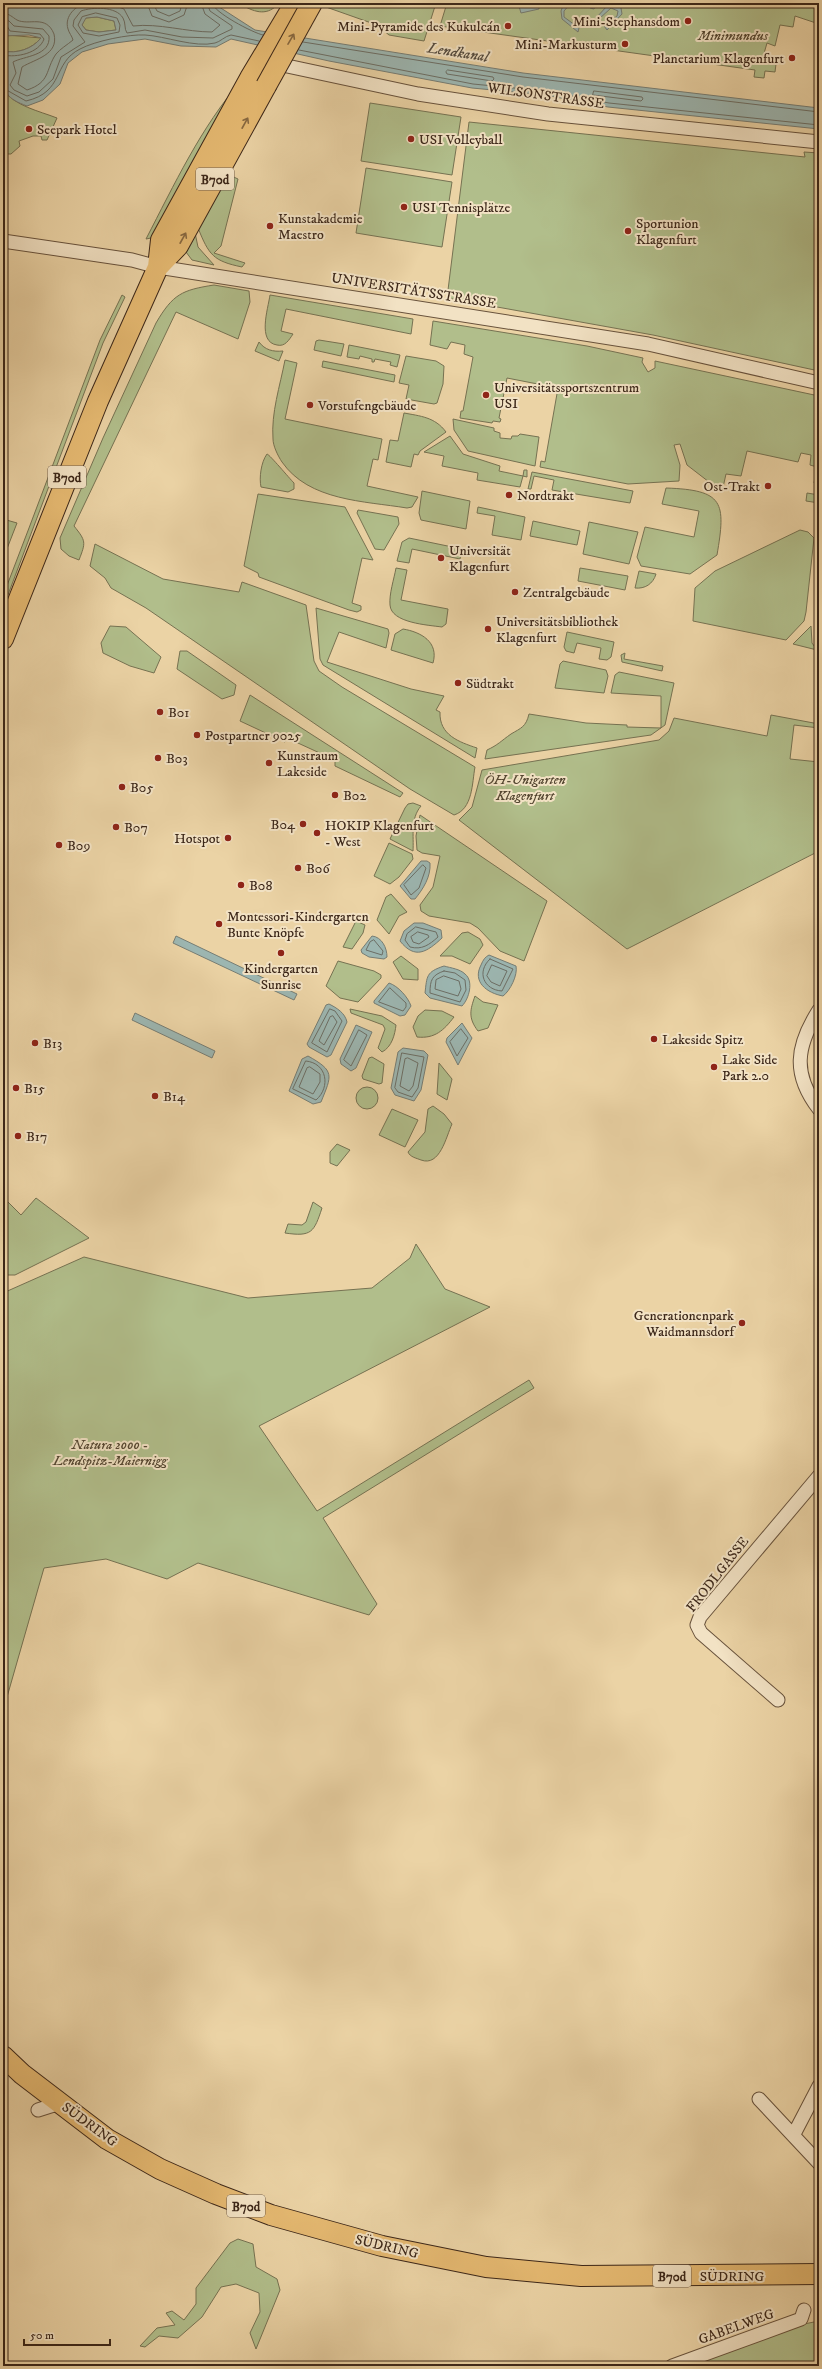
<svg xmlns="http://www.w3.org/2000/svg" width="822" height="2369" viewBox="0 0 822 2369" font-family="'IM FELL DW Pica',serif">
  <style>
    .green { fill: #b1be8b; stroke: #767252 }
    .water { fill: #9cb6b1; stroke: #767d74; fill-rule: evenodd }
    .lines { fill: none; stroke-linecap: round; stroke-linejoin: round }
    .shore { stroke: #6c6e65; stroke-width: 1 }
    .street-casing { stroke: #68523c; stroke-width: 15 }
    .primary-casing { stroke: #3c2719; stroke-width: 22 }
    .street { stroke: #f2e2c4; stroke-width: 13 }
    .primary { stroke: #e6ba72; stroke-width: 20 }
    .primary-bridge-casing { stroke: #3c2719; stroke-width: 22; stroke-linecap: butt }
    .primary-bridge { stroke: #e6ba72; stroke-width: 20 }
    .oneway { stroke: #886941 }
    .poi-dot { fill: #8f2418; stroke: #f2e2c4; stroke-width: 1.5 }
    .labels { text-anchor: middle; stroke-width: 4; stroke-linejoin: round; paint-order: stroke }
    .shield { fill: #f2e2c4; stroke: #735f4c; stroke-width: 1 }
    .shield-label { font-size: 13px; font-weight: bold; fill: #3c2719 }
    .poi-label { font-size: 14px; fill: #3c2719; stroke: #f2e2c4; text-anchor: start }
    .park-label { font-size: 14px; font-style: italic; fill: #534530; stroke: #f2e2c4 }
    .street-label { font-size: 14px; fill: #3c2719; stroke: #f2e2c4 }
    .water-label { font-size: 15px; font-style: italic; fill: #544b3f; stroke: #f2e2c4 }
  </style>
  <rect width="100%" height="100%" fill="#ebd3a5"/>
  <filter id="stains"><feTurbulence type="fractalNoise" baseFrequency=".005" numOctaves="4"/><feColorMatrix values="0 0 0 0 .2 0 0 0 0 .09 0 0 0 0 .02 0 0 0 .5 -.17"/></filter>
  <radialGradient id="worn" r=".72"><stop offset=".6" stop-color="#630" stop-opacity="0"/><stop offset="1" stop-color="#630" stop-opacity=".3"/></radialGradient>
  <!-- green -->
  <path class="green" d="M250,3H279C268,16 256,13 242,5Z
    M329,3H436L424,41L389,35L377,25L326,7Z
    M447,3H819V24L795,16L793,27L780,25L775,46L767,43L763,57L771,59L776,64L775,72L765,71L764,78L754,77L755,70L440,26Z
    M97,17L114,21L116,30L99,32L86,30L82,25L85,18Z
    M7,35L41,38C32,49 17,54 3,51V36Z
    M241,81L201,147L151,238L146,239C174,185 201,127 241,81Z
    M3,90C15,106 39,111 57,118L47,140H42L41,136H33L19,141L20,146L11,154H3Z
    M370,103L461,117L452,175L361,161Z
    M469,122L805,157L804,152L819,153V371L653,335L447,298Z
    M366,168L452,182L442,247L356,233Z
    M225,173L238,179L221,246L214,253L245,263L242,267C213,261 209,255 198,228Z
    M194,228L198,247L214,265L192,260L186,252Z
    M214,285L249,291L250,302L238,339L176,312L74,526C86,541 86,542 79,560L69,556L61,549L60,538L103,438L156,323C173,294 182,290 214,285Z
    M122,295L125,297L103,343L3,608V596L29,528L100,340Z
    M270,295L413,319L411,334L286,309L281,331L293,334C289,340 285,347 277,345C257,342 268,309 270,295Z
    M433,321L587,346L643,358L642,362L648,372L655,368V361L819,396V484L814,483L817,467L810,465L811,455L801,453L798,462L747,451L741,476L726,474L722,492L687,465L680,444L674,445L680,465L679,481L628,484L540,467L541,461L545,462L558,388L507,378L499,418L501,419L500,422L493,421L492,423L460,418L461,411H463L473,357L464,354L465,345L451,342L447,349L430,345Z
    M319,340L344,344L341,356L314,350L316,341Z
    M259,342C265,350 273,352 283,351L279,361L255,351Z
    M349,345L400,355L397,367L390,365L391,362L375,359L374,362H372V359L360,356L359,359L347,357Z
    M406,356L436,361L444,366L443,384L437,403L434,404L406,399L409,385L399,383Z
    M285,360L297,363L285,419L382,439L378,460L373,459L367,486L418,497L412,507L407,508C364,501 309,501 282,462C278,456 273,446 273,439C271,413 280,386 285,360Z
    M323,361L395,375L394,382L322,367Z
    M404,413C420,416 435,417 446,432L420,451L418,455L414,454L411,467L386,462L390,440L398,441Z
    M453,419L494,428V431L500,433V438L511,439L512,436H518L520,434L539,437L535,466L468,451L454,430Z
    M450,436L463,454L500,466L499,471L523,476L524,470H527V477L523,476L520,487L477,480L478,473L442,466L444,456L424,452Z
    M267,454C270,455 289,478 294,483V489L288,492L261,487C259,478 261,462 267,454Z
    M532,472L633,491L630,503L552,490L554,480L534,476L531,489H528Z
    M666,488C724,490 726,502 717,555L690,574L641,566L637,557L645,527L694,537L699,511L662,504Z
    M422,491L470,501L466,529L421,520L419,513Z
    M807,493L819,495V503L806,501Z
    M258,494L345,507L373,560L362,558L352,603L361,606V610L357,612L349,610L259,577L258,573L244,566Z
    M478,507L525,517L521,540L492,535L495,516L477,513Z
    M358,510L398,517L399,524L384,550L375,549L357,513Z
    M3,519L17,523L3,559Z
    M533,521L580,531L577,545L530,536Z
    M589,522L638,532L629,564L583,554Z
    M800,530L808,532L814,538L806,612L804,621L786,640L693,621L695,588L715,571Z
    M409,538L462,549L460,559L412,549L409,563L397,561L402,542Z
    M95,544L163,579L239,592L242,582L306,605L314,661L319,671L342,687L475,767C472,783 473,809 454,815L410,789L146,608L111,588L105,578L90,566Z
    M396,568L407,570L401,600L448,609L446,624L442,627C428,625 391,623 390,605C389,594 394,579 396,568Z
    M580,568L628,576L625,590L578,581Z
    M639,571L656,574C653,584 645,589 635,588Z
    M316,608L388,629L389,633L386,648L339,632L327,662L411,689L444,696L436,710L440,712C439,735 459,742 477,748L475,758L323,665L320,659Z
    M110,626L126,627L161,657L154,673L130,666L103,653L101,643Z
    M811,626L812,643L817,650L793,644Z
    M403,629C421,632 439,642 433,663L391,650L395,634Z
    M567,632L614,642L611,657L607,660L599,659L601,648L577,643L574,653L566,651L564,647Z
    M180,651H187L236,685L234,695L222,699L177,669Z
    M625,653L624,659L663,666L662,671L622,662L621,655Z
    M563,661L606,670L608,676L604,693L555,688L560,664Z
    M619,672L674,683L665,725L651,735L485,759L487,750C498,745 501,741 511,734C521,728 526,727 529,714L586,723L627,725V727L661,728V696L611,693L615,675Z
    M250,695L403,793L400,797L335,766V760L287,738L285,742L240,721Z
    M771,715L819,724V728L794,725L790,759L819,762V851L627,949L459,820L472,807L482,770L659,740L669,731L674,718L767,736Z
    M413,803L421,806C410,819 414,836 413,851L390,839L405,808L408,804Z
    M420,815L547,901L524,961L500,951L478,928L470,923L429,916L421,911L420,905L433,887L440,856L422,853L417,850L416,836Z
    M389,843L412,854L413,859L399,877L390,884L374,876Z
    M391,894L407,912L399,916L389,934L377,920L386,897Z
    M356,921L365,925L363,933L352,949L343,947Z
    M468,932L480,939L483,945L470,964L452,956H440L462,933Z
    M401,956L418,969V980L403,979L393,962Z
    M338,961L374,971L381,975V978L358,1002L340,998L326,986Z
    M475,996L483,1002L498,1005L488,1028L478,1031C468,1018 470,1010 475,996Z
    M350,1009L382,1016L396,1025C395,1034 392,1047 382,1052L378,1048L385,1029L383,1025L351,1013Z
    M425,1010L442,1011L454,1017C444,1030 435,1039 417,1037L413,1027L418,1016Z
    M372,1057L384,1064L382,1083L379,1084L363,1079L362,1076L369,1058Z
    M439,1063L452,1079L447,1100L437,1094Z
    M356 1098a11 11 0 1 1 22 0a11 11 0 1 1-22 0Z
    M433,1106L444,1114L452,1124C446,1137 440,1167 421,1160C416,1158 410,1157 408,1152L425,1132L428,1109Z
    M392,1109L418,1120L405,1147L379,1135Z
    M337,1144L350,1150L337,1166L330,1163V1152Z
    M3,1197L21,1215L36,1198L89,1238L15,1275H3Z
    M313,1202L322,1208C314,1232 312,1237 285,1233L288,1224L302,1225L306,1222Z
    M416,1244L445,1289L490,1307L259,1426L317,1511L529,1380L534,1388L323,1518L377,1604L369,1615L198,1563L167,1579L106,1559L44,1568L3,1711V1293L84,1257L248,1298L372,1288L410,1258Z
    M238,2239L253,2244L256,2267L277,2279L280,2290L256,2349L250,2333L260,2312L259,2293L236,2284L221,2287L202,2317L178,2338L159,2336L145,2347L140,2346L157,2328L175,2325L166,2313L172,2311L184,2320L196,2304V2288L230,2243Z
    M819,2321V2366H688L804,2324Z"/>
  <!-- water -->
  <path class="water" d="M3,3H159L169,7L176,3H213L255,30L523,73L819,108V129L608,107L545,95L472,88L329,61L231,39L216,47L181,46L145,39L108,44L82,52L68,63L60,84L43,100L27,106C8,99 0,92 7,72L3,66V51C17,54 32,49 41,38L29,35L3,36V32L5,31L3,24ZM97,17L114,21L116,30L99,32L86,30L82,25L86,18Z
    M518,3H538L539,9L521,13Z
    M564,3H571L564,11V17L579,28L578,32L562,19L561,11Z
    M589,3H615L621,8L622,14L607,30L604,26L617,16L618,11L611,8L599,19L596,18L607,6L596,4L594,9L590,8Z
    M421,861H427L430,863C431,877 423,889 415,899H411L400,886Z
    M414,923H423L441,930L442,938C427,952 415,960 400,941L404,931Z
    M176,936L297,994L294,1000L173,943Z
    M372,936C382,937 387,948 387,957L384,959L369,957L362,953L361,950Z
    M489,955L516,966C518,975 510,991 503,996C487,993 472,982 481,965C483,960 485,957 489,955Z
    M444,966C451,968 460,969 465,974C474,981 469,999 462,1006L430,998L425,993C427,976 426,972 444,966Z
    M389,983C398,986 408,997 411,1006L405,1015L400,1016L374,1003V1001Z
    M329,1004C337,1008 345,1013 347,1022L331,1055L327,1057L309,1047L307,1044L326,1005Z
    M135,1013L215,1051L212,1058L132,1020Z
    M462,1023L472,1038L458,1065L446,1042L447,1038Z
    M356,1025L372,1032L356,1068L351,1071L341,1064L340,1059Z
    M403,1048L424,1051L428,1055L421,1090L414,1101L395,1095L391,1088L398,1052Z
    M308,1056C335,1071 332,1075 321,1102L313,1104L289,1091L302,1059Z"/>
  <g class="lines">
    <!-- shore -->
    <path class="shore" d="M107,3L124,9L133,26C159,23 186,32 212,32L220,25L205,14L201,3
      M147,3L152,16L169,22L184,15L188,3
      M153,3L157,11L169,16L180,11L182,3
      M212,3C213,12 253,33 263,35
      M3,13C10,14 12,17 17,20C29,26 46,14 54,34C59,55 35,59 22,67L18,84L27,90C51,82 45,70 56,54C60,49 67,45 73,40C72,36 69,33 68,29C64,16 76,5 87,3
      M96,13L117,18L120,25L119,32L99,36L83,33L78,25L82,17Z
      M3,19L9,21L14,26L43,29L49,36C51,56 24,56 13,62L16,73L10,85L14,90L27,96L39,92L53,79L61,57L85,42L73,26L74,20L81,11C92,7 116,6 123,18C126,23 124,29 127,33L145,30L182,37L213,38L232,29V26L210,11L207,3
      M3,24L7,26L10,31L40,34L44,39C39,53 17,58 3,55
      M303,42L523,77L819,112
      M299,50L473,84L545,91L609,103L819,125
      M448,70L493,77L494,79L492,81L447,74L446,72Z
      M3,88L26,101C65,92 52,63 80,49C95,41 129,34 145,35C165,36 195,48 215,43C220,42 225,36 231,35L259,41
      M594,91L642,97L643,99L641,101L593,95Z
      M423,865L426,868L419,888L411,895L404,885Z
      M416,927L436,932L438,937C429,945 422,950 410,947L405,940L407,934Z
      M418,932L428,935L429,937L419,944L413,942L411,937Z
      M374,940L383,951L382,955L366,950L370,942Z
      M490,959L513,969L502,991C484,990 476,972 490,959Z
      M492,965L507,971L500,986L491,982L487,976Z
      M444,971L455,973L465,980L466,990L460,1002L430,993C430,980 432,975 444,971Z
      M444,976L459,981L461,989L458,996L435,989L436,980Z
      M390,988L406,1003V1007L403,1011L379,1002Z
      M330,1009L335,1011L342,1021L327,1052L312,1043Z
      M333,1016L337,1022L324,1045L319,1041L330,1017Z
      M461,1029L468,1038L457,1056L450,1042Z
      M359,1030L367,1035L351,1066L344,1060Z
      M402,1053L424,1057L418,1088L412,1097L398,1092L395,1088Z
      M408,1058L418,1063L413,1086L409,1091L400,1086L405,1059Z
      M306,1061C327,1063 331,1087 316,1100L293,1089Z
      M310,1067L320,1074V1082L313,1094L299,1087L307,1068Z"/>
    <defs>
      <path id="street" d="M273,63L418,94L548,114L819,142
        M3,241L132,260L158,267L648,344L819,383
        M819,1010C796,1046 792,1074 819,1109
        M778,1700L701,1633L697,1625L700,1617L819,1476
        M759,2099L819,2163
        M38,2110L60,2103
        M794,2134L819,2086
        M672,2366L801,2319L804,2310"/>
      <path id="primary" d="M158,267L178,246L266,86
        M3,639L98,401L158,267L161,240L250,78L295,3
        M3,2056L22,2074L107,2139L160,2169L216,2194L271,2215L382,2246L486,2267L581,2276L819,2274"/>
    </defs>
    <!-- street casing -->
    <use href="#street" class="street-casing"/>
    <!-- primary casing -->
    <use href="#primary" class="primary-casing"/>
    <!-- street -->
    <use href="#street" class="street"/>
    <!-- primary -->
    <use href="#primary" class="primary"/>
    <defs>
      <path id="primary-bridge" d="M266,86L312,3"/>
    </defs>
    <!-- primary-bridge casing -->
    <use href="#primary-bridge" class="primary-bridge-casing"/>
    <!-- primary-bridge -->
    <use href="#primary-bridge" class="primary-bridge"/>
  </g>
  <!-- one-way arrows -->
  <defs><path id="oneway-shaft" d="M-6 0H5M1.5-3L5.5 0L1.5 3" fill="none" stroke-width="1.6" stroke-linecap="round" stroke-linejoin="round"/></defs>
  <g class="oneway">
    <use href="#oneway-shaft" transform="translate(291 39) rotate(-60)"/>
    <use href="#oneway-shaft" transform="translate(245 123) rotate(-61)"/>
    <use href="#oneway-shaft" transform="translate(183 238) rotate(-61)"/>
  </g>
  <!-- markers -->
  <g class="poi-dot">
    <circle cx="688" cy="21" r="4"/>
    <circle cx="508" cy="26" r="4"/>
    <circle cx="625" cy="44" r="4"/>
    <circle cx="792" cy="58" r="4"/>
    <circle cx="29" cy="129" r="4"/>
    <circle cx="411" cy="139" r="4"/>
    <circle cx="404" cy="207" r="4"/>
    <circle cx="270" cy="226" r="4"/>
    <circle cx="628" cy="231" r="4"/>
    <circle cx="486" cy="395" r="4"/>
    <circle cx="310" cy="405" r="4"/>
    <circle cx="768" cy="486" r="4"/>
    <circle cx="509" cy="495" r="4"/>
    <circle cx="441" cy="558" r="4"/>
    <circle cx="515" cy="592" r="4"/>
    <circle cx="488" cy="629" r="4"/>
    <circle cx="458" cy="683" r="4"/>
    <circle cx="160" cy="712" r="4"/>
    <circle cx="197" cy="735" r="4"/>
    <circle cx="158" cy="758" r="4"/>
    <circle cx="269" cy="763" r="4"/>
    <circle cx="122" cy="787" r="4"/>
    <circle cx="335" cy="795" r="4"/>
    <circle cx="303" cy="824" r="4"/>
    <circle cx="116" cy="827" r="4"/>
    <circle cx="317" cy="833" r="4"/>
    <circle cx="228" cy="838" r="4"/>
    <circle cx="59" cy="845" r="4"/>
    <circle cx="298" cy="868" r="4"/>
    <circle cx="241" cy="885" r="4"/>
    <circle cx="219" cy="924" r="4"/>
    <circle cx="281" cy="953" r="4"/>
    <circle cx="654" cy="1039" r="4"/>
    <circle cx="35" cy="1043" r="4"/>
    <circle cx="714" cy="1067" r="4"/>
    <circle cx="16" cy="1088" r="4"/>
    <circle cx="155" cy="1096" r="4"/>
    <circle cx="18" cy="1136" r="4"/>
    <circle cx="742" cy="1323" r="4"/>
  </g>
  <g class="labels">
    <!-- shield labels -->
    <g class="shield">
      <rect x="196" y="168" width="38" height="22" rx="3"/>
      <rect x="48" y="466" width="38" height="22" rx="3"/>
      <rect x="227" y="2195" width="38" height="22" rx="3"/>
      <rect x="653" y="2265" width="38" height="22" rx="3"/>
    </g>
    <g class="shield-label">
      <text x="215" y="184">B70d</text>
      <text x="67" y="482">B70d</text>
      <text x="246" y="2211">B70d</text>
      <text x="672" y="2281">B70d</text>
    </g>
    <!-- poi labels -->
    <g class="poi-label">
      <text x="680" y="26" text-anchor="end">Mini-Stephansdom</text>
      <text x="500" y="31" text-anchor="end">Mini-Pyramide des Kukulcán</text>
      <text x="617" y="49" text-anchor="end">Mini-Markusturm</text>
      <text x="784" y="63" text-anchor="end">Planetarium Klagenfurt</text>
      <text x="37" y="134">Seepark Hotel</text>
      <text x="419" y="144">USI Volleyball</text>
      <text x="412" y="212">USI Tennisplätze</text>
      <text x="278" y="223">Kunstakademie<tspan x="278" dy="16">Maestro</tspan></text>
      <text x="636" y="228">Sportunion<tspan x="636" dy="16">Klagenfurt</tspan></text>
      <text x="494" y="392">Universitätssportszentrum<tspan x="494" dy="16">USI</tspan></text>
      <text x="318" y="410">Vorstufengebäude</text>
      <text x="760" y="491" text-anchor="end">Ost-Trakt</text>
      <text x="517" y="500">Nordtrakt</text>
      <text x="449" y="555">Universität<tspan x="449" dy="16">Klagenfurt</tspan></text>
      <text x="523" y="597">Zentralgebäude</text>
      <text x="496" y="626">Universitätsbibliothek<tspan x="496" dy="16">Klagenfurt</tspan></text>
      <text x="466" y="688">Südtrakt</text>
      <text x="168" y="717">B01</text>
      <text x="205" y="740">Postpartner 9025</text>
      <text x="277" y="760">Kunstraum<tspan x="277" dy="16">Lakeside</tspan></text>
      <text x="166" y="763">B03</text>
      <text x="130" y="792">B05</text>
      <text x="343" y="800">B02</text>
      <text x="295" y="829" text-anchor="end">B04</text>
      <text x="325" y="830">HOKIP Klagenfurt<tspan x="325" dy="16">- West</tspan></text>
      <text x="124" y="832">B07</text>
      <text x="220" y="843" text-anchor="end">Hotspot</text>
      <text x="67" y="850">B09</text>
      <text x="306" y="873">B06</text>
      <text x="249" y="890">B08</text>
      <text x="227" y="921">Montessori-Kindergarten<tspan x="227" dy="16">Bunte Knöpfe</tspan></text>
      <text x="281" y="973" text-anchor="middle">Kindergarten<tspan x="281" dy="16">Sunrise</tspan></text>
      <text x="662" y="1044">Lakeside Spitz</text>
      <text x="43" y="1048">B13</text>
      <text x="722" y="1064">Lake Side<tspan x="722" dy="16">Park 2.0</tspan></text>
      <text x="24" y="1093">B15</text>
      <text x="163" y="1101">B14</text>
      <text x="26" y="1141">B17</text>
      <text x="734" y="1320" text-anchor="end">Generationenpark<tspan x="734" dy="16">Waidmannsdorf</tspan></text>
    </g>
    <!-- park labels -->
    <g class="park-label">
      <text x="733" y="40">Minimundus</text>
      <text x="525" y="784">ÖH-Unigarten<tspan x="525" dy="16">Klagenfurt</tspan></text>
      <text x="110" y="1449">Natura 2000 -<tspan x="110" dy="16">Lendspitz-Maiernigg</tspan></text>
    </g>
    <!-- street labels -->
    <g class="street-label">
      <text transform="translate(546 95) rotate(8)" y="5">WILSONSTRASSE</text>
      <text transform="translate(414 290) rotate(9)" y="5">UNIVERSITÄTSSTRASSE</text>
      <text transform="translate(717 1574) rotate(-52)" y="5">FRODLGASSE</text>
      <text transform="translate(90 2124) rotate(36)" y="5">SÜDRING</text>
      <text transform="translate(387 2246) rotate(13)" y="5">SÜDRING</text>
      <text x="732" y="2281">SÜDRING</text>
      <text transform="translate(736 2326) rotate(-20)" y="5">GABELWEG</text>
    </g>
    <!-- water labels -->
    <g class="water-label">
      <text transform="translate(458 52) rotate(9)" y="5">Lendkanal</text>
    </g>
  </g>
  <!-- margin -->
  <rect width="822" height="2369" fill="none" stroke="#ebd3a5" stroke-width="16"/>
  <rect x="4" y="4" width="814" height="2361" fill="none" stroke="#3c2719" stroke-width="2"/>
  <rect x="8" y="8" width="806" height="2353" fill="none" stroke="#3c2719"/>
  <!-- scale -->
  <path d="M24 2339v6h86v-6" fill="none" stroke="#3c2719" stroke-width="2"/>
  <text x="30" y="2339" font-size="12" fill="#3c2719" stroke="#f2e2c4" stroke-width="3" paint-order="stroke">50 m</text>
  <rect width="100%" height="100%" filter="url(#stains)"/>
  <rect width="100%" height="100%" fill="url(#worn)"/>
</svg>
